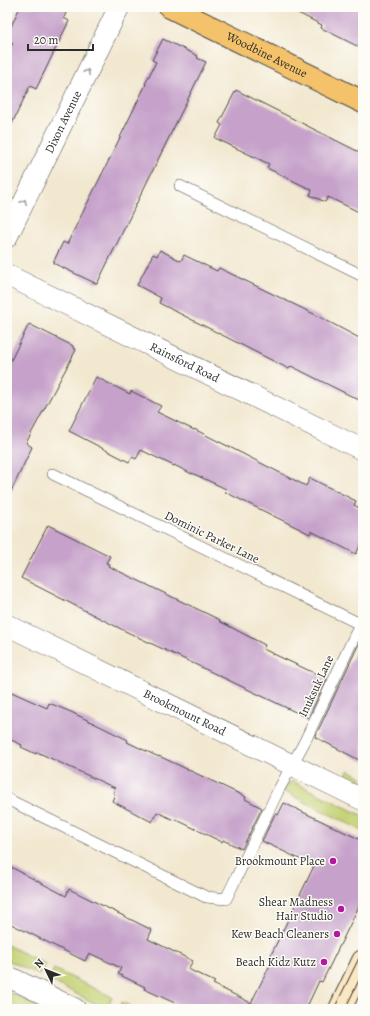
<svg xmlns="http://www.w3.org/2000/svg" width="370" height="1016" viewBox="0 0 370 1016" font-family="Alegreya,serif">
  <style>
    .green { fill: #c4d173; stroke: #787e4f }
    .building { fill: #c6a2ca }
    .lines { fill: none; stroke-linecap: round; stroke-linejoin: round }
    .lane-casing { stroke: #494744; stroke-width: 12 }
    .street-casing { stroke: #494744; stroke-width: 22 }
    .secondary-casing { stroke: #494744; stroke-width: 24 }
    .primary-casing { stroke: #494744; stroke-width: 24 }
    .lane { stroke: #fff; stroke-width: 11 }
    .street { stroke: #fff; stroke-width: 21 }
    .secondary { stroke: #fbe7c3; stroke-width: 22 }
    .primary { stroke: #f4c26a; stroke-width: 22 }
    .tram { stroke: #2b2b2b; stroke-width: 1 }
    .oneway { stroke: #a0a0a0 }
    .poi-dot { fill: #b5179e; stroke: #fdfcf7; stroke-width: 1.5 }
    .labels { text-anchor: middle; stroke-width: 3; stroke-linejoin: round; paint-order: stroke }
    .street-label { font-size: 12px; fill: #2b2b2b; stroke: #fdfcf7 }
    .poi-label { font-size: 12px; fill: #2b2b2b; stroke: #fdfcf7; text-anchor: end }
  </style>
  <rect width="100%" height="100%" fill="#fdfcf7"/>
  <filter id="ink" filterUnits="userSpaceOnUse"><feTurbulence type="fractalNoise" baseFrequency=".025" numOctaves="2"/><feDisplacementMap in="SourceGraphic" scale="8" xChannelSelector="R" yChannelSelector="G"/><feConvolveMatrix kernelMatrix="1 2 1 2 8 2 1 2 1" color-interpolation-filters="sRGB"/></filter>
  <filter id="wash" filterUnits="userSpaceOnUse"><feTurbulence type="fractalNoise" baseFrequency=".012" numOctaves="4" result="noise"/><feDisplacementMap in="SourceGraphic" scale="16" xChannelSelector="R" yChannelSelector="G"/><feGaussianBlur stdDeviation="0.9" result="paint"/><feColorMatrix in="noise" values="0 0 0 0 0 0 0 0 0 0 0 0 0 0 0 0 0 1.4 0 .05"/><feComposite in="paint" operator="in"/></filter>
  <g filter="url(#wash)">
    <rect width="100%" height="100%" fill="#f2e8d0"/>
    <!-- green -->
    <path class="green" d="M349,770L363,778V785L345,776Z
      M292,781L363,816V831L281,790Z
      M7,945L45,964L39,975L7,960Z
      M54,969L112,997L106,1009L49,980Z
      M7,991L43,1009H16L7,1005Z
      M122,1002L136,1009H119Z"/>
    <g id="blocks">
      <!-- building -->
      <path class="building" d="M20,7H68L64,18L69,21L36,89L30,86L7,134V54L13,43L7,40V35Z
        M286,7H363V49L321,28L322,25Z
        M163,39L198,56L197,58L206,62L97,284L53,263L63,242L67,244L111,156L146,84H145L156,62L152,60Z
        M236,90L363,154V214L328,197L325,202L310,195L312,190L267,168L269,164L215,138L222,125L219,123Z
        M160,250L181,261L184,255L217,271L219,268L316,315L363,340V402L291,366L289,369L159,303L161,298L137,285L153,254L157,256Z
        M29,324L73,346V348L76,350L26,443L32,447L7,500V368Z
        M96,377L130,394L131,391L161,406L157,412L194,430V429L306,486L310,478L356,501L354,505L363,510V540L356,554L311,531L310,534L225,492L226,489L192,473V474L174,465V466L141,450L136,459L132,457L129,462L69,431Z
        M48,525L110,556L106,563L109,564L108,566L220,620L219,621L265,645L263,649L327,679L308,718L125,631L21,578Z
        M363,635V762L315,737Z
        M7,690L47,708L49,703L71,712L128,740L127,742L159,757V756L246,797L245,799L262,808L242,849L223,840L222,842L175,819L174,820L157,812L152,822L112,801L115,794L113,793L115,788L37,752L36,754L21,747L22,745L7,738Z
        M284,803L363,841V898L322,982L319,981L306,1009H174L177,1004L144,989L145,987L118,974L121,968L89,953L85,961L7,922V865L66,896L69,889L152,930L148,939L193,961L188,969L215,982L213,984L251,1003L273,959L270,957L314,866L262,841L275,814L278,815Z"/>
    </g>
  </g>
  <g filter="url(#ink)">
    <use href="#blocks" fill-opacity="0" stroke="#494744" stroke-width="1"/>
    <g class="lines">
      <defs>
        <path id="lane" d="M180,186L363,276
          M53,474L360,624
          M7,799L206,897L226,899L278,791L305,741L363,618"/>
        <g id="street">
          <path id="s1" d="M7,237L119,7"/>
          <path id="s2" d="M7,275L363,450"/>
          <path id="s3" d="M7,625L363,800"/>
          <path d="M7,976L75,1009"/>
        </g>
        <path id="secondary" d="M340,1009L363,961"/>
        <g id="primary">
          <path id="s4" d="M170,7L363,102"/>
        </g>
      </defs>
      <!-- lane casing -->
      <use href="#lane" class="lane-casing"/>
      <!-- street casing -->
      <use href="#street" class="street-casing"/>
      <!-- secondary casing -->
      <use href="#secondary" class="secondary-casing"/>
      <!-- primary casing -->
      <use href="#primary" class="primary-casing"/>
      <!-- lane -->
      <use href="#lane" class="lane"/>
      <!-- street -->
      <use href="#street" class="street"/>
      <!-- secondary -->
      <use href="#secondary" class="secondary"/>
      <!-- primary -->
      <use href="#primary" class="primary"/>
      <!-- tram -->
      <path class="tram" d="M334,1009L363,950
        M345,1009L363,972"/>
    </g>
    <!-- one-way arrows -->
    <defs><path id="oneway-chevron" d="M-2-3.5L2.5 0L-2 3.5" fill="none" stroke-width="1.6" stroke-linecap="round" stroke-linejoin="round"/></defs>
    <g class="oneway">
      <use href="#oneway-chevron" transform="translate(87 72) rotate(-64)"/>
      <use href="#oneway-chevron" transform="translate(24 202) rotate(-64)"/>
    </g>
  </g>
  <!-- markers -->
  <g class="poi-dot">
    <circle cx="333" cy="861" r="4"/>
    <circle cx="341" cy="909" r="4"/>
    <circle cx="337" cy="934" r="4"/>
    <circle cx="324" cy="962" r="4"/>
  </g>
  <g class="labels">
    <!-- street labels -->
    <g class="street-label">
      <text dy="4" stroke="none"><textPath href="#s4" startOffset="108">Woodbine Avenue</textPath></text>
      <text dy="4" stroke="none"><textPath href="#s1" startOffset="128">Dixon Avenue</textPath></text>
      <text dy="4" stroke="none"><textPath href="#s2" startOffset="198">Rainsford Road</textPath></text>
      <text transform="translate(212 537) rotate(26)" y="4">Dominic Parker Lane</text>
      <text transform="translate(316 686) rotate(-65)" y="4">Inuksuk Lane</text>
      <text dy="4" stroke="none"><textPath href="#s3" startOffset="198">Brookmount Road</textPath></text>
    </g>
    <!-- poi labels -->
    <g class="poi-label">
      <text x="325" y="865">Brookmount Place</text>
      <text x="333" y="906">Shear Madness<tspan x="333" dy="14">Hair Studio</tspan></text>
      <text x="329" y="938">Kew Beach Cleaners</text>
      <text x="316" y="966">Beach Kidz Kutz</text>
    </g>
  </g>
  <!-- margin -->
  <rect width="370" height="1016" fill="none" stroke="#fdfcf7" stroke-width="24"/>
  <!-- north arrow -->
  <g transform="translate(46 970) rotate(313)" stroke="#fdfcf7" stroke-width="3" paint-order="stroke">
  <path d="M0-3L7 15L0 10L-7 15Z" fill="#2b2b2b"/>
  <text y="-6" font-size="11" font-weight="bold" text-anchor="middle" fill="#2b2b2b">N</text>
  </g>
  <!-- scale -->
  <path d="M28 44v6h65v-6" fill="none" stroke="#2b2b2b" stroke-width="2"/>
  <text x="34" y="44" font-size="12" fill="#2b2b2b" stroke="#fdfcf7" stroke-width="3" paint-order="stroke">20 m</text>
</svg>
